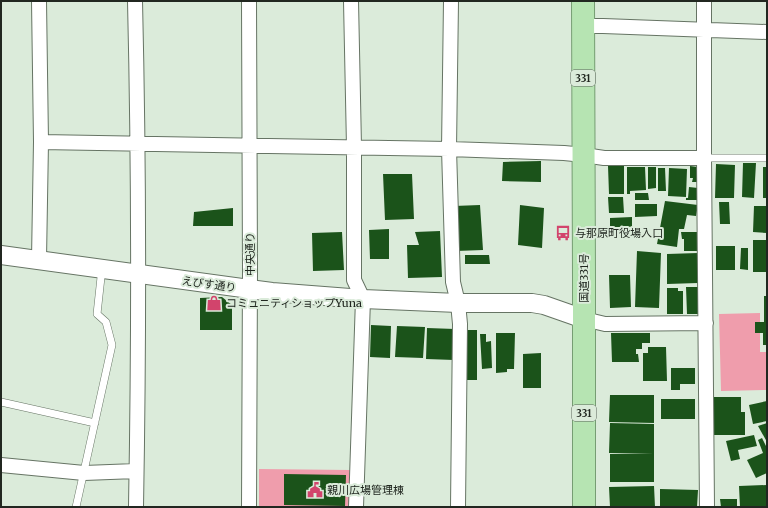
<svg xmlns="http://www.w3.org/2000/svg" width="768" height="508" viewBox="0 0 768 508" font-family="Merriweather,'Noto Sans JP',serif">
  <style>
    .green { fill: #ef9dac }
    .building { fill: #1b531a }
    .lines { fill: none; stroke-linecap: round; stroke-linejoin: round }
    .service-casing { stroke: #667464; stroke-width: 8 }
    .minor-casing { stroke: #667464; stroke-width: 16 }
    .tertiary-casing { stroke: #667464; stroke-width: 20 }
    .trunk-casing { stroke: #769d73; stroke-width: 24 }
    .service { stroke: #fff; stroke-width: 7 }
    .minor { stroke: #fff; stroke-width: 14 }
    .tertiary { stroke: #fff; stroke-width: 18 }
    .trunk { stroke: #b6e4b2; stroke-width: 22 }
    .labels { text-anchor: middle; stroke-width: 4; stroke-linejoin: round; paint-order: stroke }
    .shield { fill: #dbebda; stroke: #596258; stroke-width: 1 }
    .shield-label { font-size: 10px; font-weight: bold; fill: #212720 }
    .poi-label { font-size: 11px; fill: #212720; stroke: #dbebda; text-anchor: start }
    .street-label { font-size: 11px; fill: #212720; stroke: #dbebda }
  </style>
  <rect width="100%" height="100%" fill="#dbebda"/>
  <!-- green -->
  <path class="green" d="M760,313V352H767V390L721,391L719,314Z
    M259,469L350,470V507H259Z"/>
  <!-- building -->
  <path class="building" d="M541,161V182L502,181L503,162Z
    M743,163H756L754,198L742,197Z
    M716,164L735,165L734,198H715Z
    M608,166H624V194H609Z
    M690,166L698,167L697,182H692L693,178H690Z
    M627,167H645L646,190L630,191V194H627Z
    M648,167H656V188L648,189Z
    M763,167H767V198H763Z
    M658,168H665L666,191H658Z
    M669,168L687,169L686,197L668,196Z
    M383,174H412L414,219L385,220Z
    M689,187L698,188L697,200H686V198H688Z
    M635,193H648L649,200H635Z
    M608,197H623L624,213H609Z
    M665,201L698,205L696,216L687,215L684,229H679L677,247L657,244Z
    M719,202H729L730,224H720Z
    M635,204H657V216L635,217Z
    M480,205L483,250L456,251L454,206Z
    M520,205L544,208L542,248L518,245Z
    M754,206H767V233L753,232Z
    M233,208V226H193L194,212Z
    M632,217V227H610V218Z
    M389,229V259H370L369,230Z
    M440,231L442,277L408,278L407,245H419L415,232Z
    M342,232L344,270L313,271L312,233Z
    M681,232H697L698,251H684V239H682Z
    M753,240H767V272H753Z
    M716,246H735V270H716Z
    M741,248H748V270L740,269Z
    M637,251L661,253L659,308L635,307Z
    M698,253V283L667,284V254Z
    M465,255H489L490,264H465Z
    M609,275H630L631,307L610,308Z
    M686,287H698L699,314H687Z
    M667,288H678V291H683V314H667Z
    M764,296H767V345H763V333H755V322H764Z
    M222,297L232,305V330H200V298Z
    M371,325L391,326L390,358L370,357Z
    M397,326L425,327L423,358L395,357Z
    M427,328L455,329L454,360L426,359Z
    M467,330H477V380H466Z
    M496,333H515L514,369H507V372L496,373Z
    M611,333H650V343H642V349H636V354H638L639,362H612Z
    M480,334H486V342L491,341L492,368L482,369Z
    M648,347H666L667,381H643V353H648Z
    M541,353V388H523V354Z
    M671,368H695V384H680V390H671Z
    M610,395H654V423L609,422Z
    M714,397H741V412H745V435H714Z
    M661,399H695V419H661Z
    M767,401V421L753,424L749,405Z
    M610,423L654,424V454L609,453Z
    M767,423V442L758,426Z
    M754,435L757,446L738,450L740,459L731,461L726,441Z
    M762,438L767,448V473L756,478L747,460L763,453L758,440Z
    M610,454H654V482H610Z
    M284,474L346,475L345,506L284,505Z
    M767,485V507H740L739,486Z
    M654,486L655,507H610L609,487Z
    M660,489L698,490L697,507H660Z
    M720,499H737V507H721Z"/>
  <g class="lines">
    <defs>
      <path id="service" d="M704,158H767
        M1,402L95,423
        M76,507L112,345L106,322L97,314L102,268"/>
      <path id="minor" d="M39,1L41,142L39,259
        M135,1C139,170 139,338 136,507
        M249,1L250,271L249,507
        M351,1L354,147V280L363,299L356,507
        M451,1L449,149L453,282L458,303L460,324L458,507
        M704,1V158L707,507
        M583,26H603L767,32
        M41,142L449,149L564,153L584,155L604,158H704
        M584,319L605,324L706,323
        M1,465L84,473L136,471"/>
      <path id="tertiary" d="M1,255L272,292L363,299L458,303H532L544,305L584,319"/>
      <path id="trunk" d="M583,1L584,277V507"/>
    </defs>
    <!-- service casing -->
    <use href="#service" class="service-casing"/>
    <!-- minor casing -->
    <use href="#minor" class="minor-casing"/>
    <!-- tertiary casing -->
    <use href="#tertiary" class="tertiary-casing"/>
    <!-- trunk casing -->
    <use href="#trunk" class="trunk-casing"/>
    <!-- service -->
    <use href="#service" class="service"/>
    <!-- minor -->
    <use href="#minor" class="minor"/>
    <!-- tertiary -->
    <use href="#tertiary" class="tertiary"/>
    <!-- trunk -->
    <use href="#trunk" class="trunk"/>
  </g>
  <!-- icons -->
  <defs>
    <symbol id="bus-bare" viewBox="-9 -9 18 18"><path d="M-5-6H5V4H4V6H2V4H-2V6H-4V4H-5ZM-3.5-4V0h7V-4ZM-3.5 1.2v1.5H-2V1.2ZM2 1.2v1.5H3.5V1.2Z" fill="#d2446c" stroke="#dbebda" stroke-width="2.5" paint-order="stroke"/></symbol>
    <symbol id="shop-bare" viewBox="-9 -9 18 18"><path d="M-5-2.5h2.3a2.7 3.5 0 0 1 5.4 0H5L5.5 6h-11ZM-1.5-2.5h3a1.5 2.3 0 0 0-3 0Z" fill="#d2446c" stroke="#dbebda" stroke-width="2.5" paint-order="stroke"/></symbol>
    <symbol id="civic-bare" viewBox="-9 -9 18 18"><path d="M-.6-6.5H3V-4.5H.6V-3L4-1V1h2V6H-6V1h2V-1L-.6-3ZM-1.2 2.5V6h2.4V2.5Z" fill="#d2446c" stroke="#dbebda" stroke-width="2.5" paint-order="stroke"/></symbol>
  </defs>
  <g fill-rule="evenodd">
    <use href="#bus-bare" x="552" y="222" width="22" height="22"/>
    <use href="#shop-bare" x="203" y="292" width="22" height="22"/>
    <use href="#civic-bare" x="304" y="479" width="22" height="22"/>
  </g>
  <g class="labels">
    <!-- shield labels -->
    <g class="shield">
      <rect x="571" y="70" width="24" height="16" rx="3"/>
      <rect x="572" y="405" width="24" height="16" rx="3"/>
    </g>
    <g class="shield-label">
      <text x="583" y="82">331</text>
      <text x="584" y="417">331</text>
    </g>
    <!-- poi labels -->
    <g class="poi-label">
      <text x="575" y="237">与那原町役場入口</text>
      <text x="226" y="307">コミュニティショップYuna</text>
      <text x="327" y="494">親川広場管理棟</text>
    </g>
    <!-- street labels -->
    <g class="street-label">
      <text transform="translate(250 254) rotate(-90)" y="4">中央通り</text>
      <text transform="translate(584 278) rotate(-90)" y="4">国道331号</text>
      <text transform="translate(209 284) rotate(8)" y="4">えびす通り</text>
    </g>
  </g>
  <!-- border -->
  <rect width="768" height="508" fill="none" stroke="#212720" stroke-width="4"/>
</svg>
